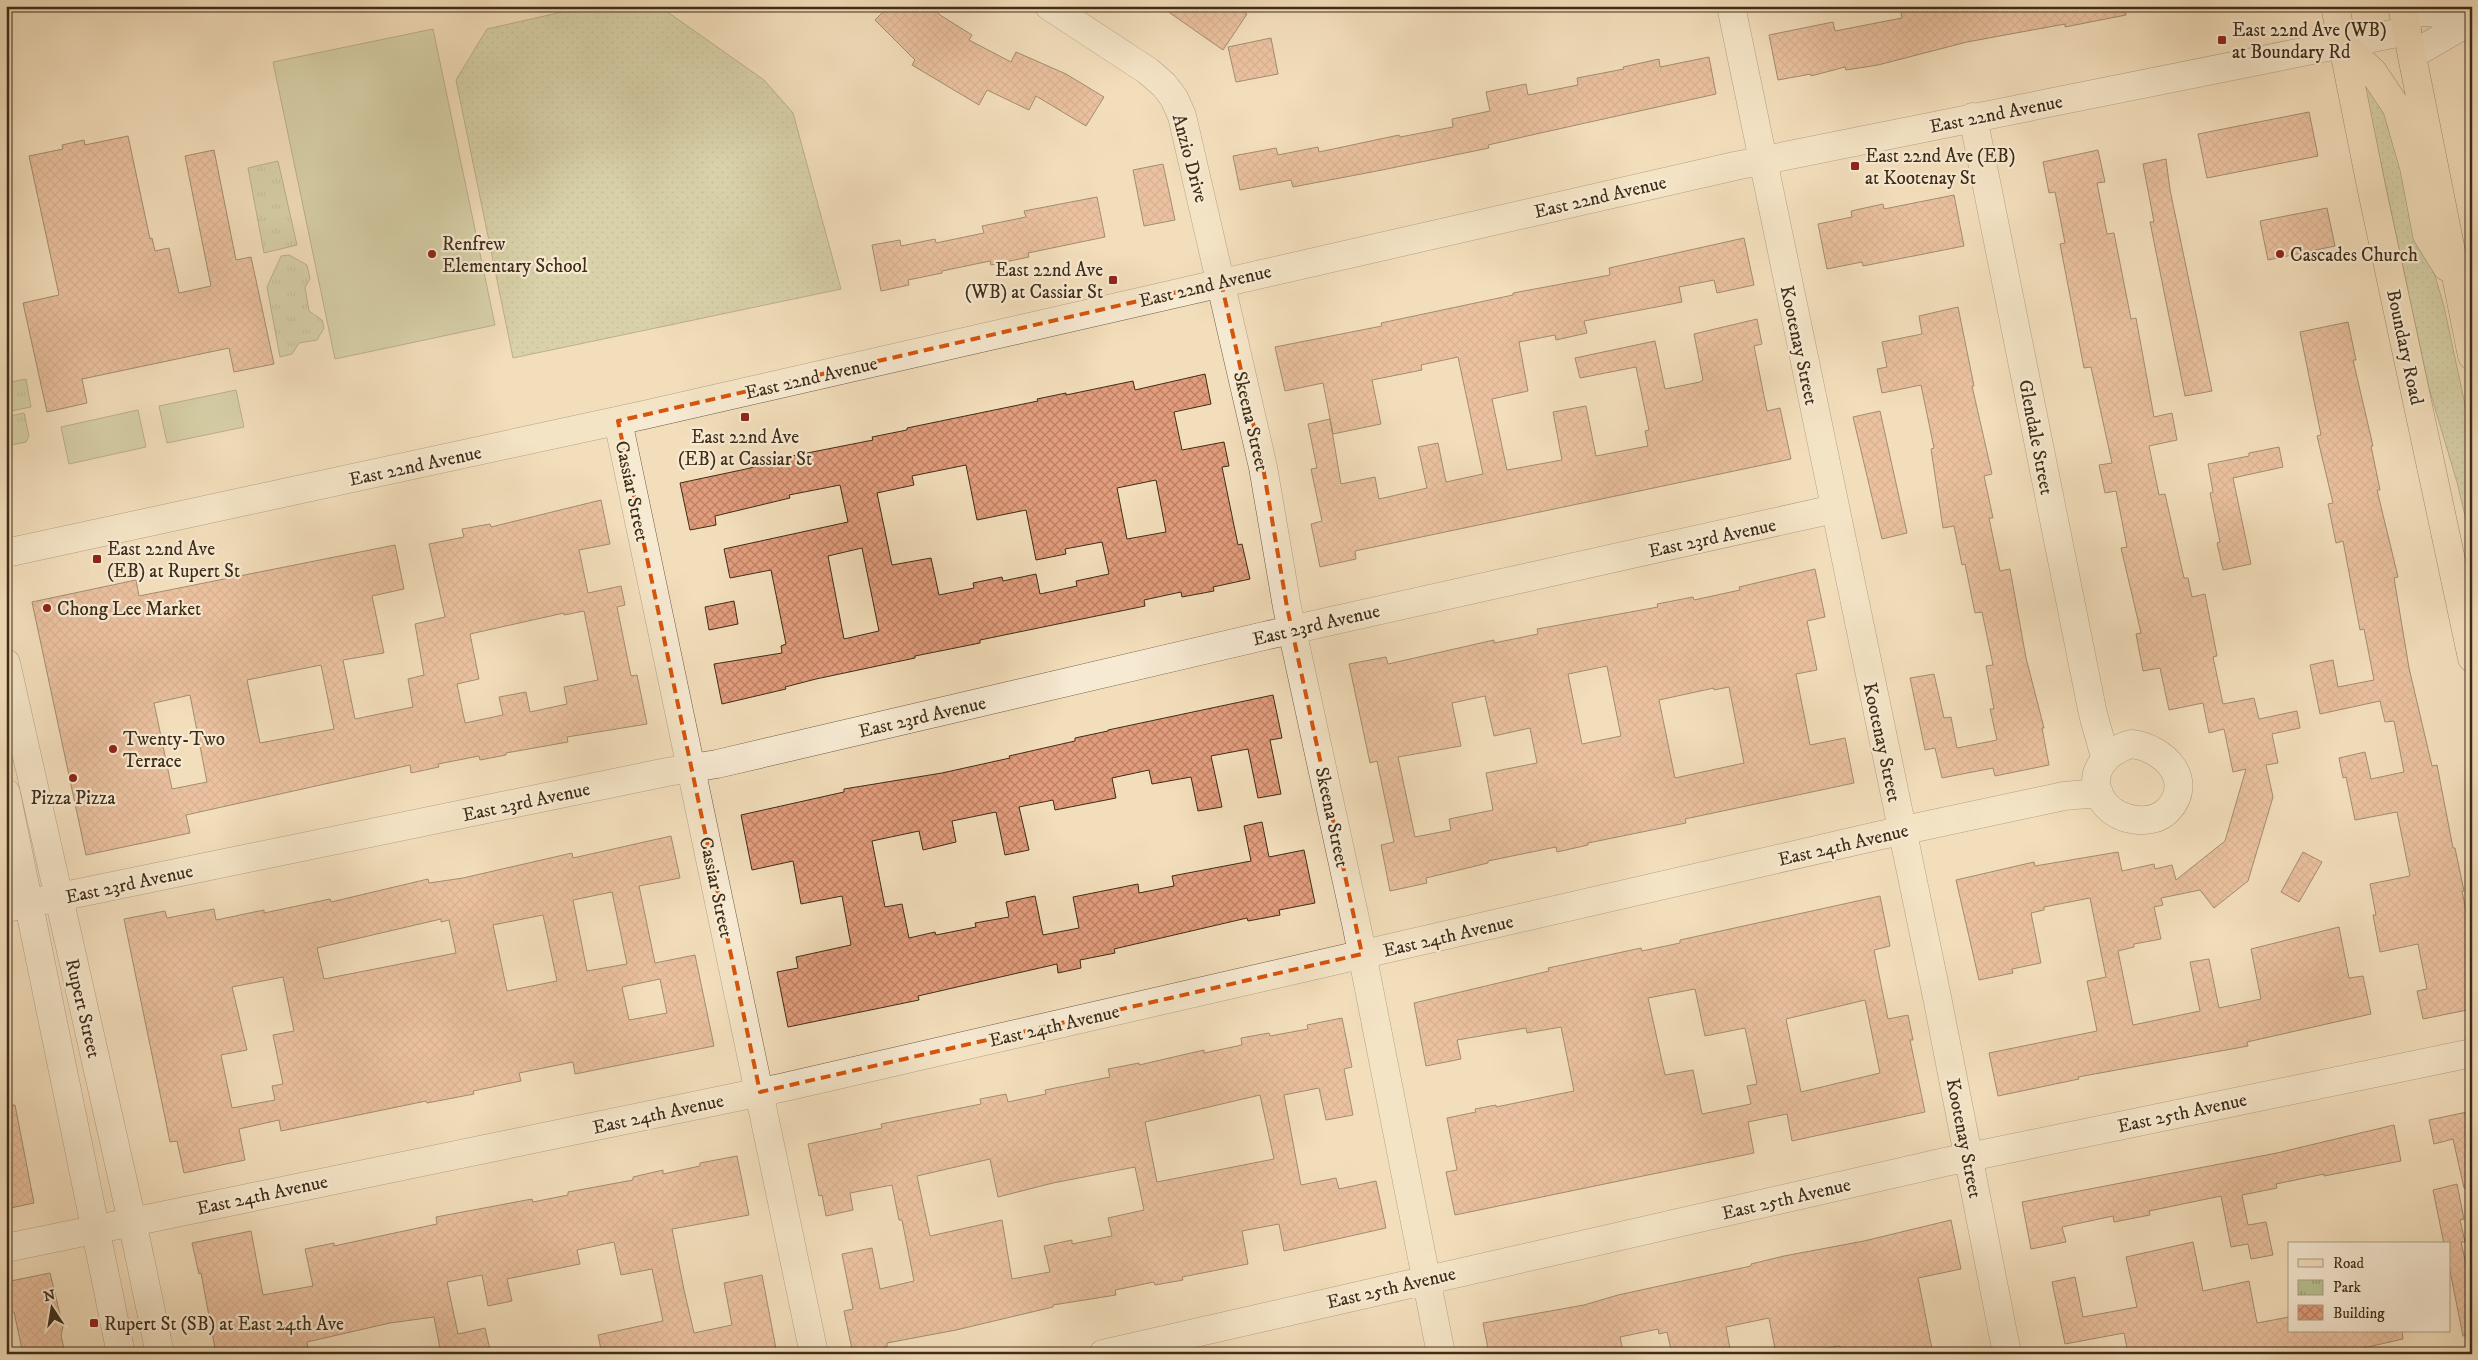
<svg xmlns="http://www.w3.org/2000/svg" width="2478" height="1360" viewBox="0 0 2478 1360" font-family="'IM FELL DW Pica',serif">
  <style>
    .grass { fill: url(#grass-dots); stroke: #7c7855 }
    .park { fill: url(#park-tufts); stroke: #7c7855 }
    .garden { fill: #b8c292; stroke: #7c7855 }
    .building { fill: url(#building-cross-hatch); stroke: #3f2d18; fill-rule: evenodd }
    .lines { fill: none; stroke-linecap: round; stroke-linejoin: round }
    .minor-casing { stroke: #6c5941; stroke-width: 29 }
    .major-casing { stroke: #3f2d18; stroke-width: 29 }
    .minor { stroke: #f7ead3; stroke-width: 28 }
    .major { stroke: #f3debb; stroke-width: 28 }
    .marked { fill: none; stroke: #d7550d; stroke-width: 4; stroke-dasharray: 10 6; stroke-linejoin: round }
    .poi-dot { fill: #8f2418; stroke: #f7ead3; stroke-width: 2 }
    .labels { text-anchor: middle; stroke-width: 4.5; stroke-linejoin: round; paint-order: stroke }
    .poi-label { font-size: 19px; fill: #3f2d18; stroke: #f7ead3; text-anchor: start }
    .street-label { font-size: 19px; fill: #3f2d18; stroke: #f7ead3 }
  </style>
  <defs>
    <pattern id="grass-dots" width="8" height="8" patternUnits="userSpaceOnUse" patternTransform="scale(1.25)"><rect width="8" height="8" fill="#b8c292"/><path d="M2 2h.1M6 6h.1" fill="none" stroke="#979e76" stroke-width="1.8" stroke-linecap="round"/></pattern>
    <pattern id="park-tufts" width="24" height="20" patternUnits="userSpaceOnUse" patternTransform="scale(1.25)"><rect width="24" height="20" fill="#b8c292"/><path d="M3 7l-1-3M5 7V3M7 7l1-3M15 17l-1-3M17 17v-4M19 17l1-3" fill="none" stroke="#979e76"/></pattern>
    <pattern id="building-cross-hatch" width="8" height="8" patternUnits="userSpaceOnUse" patternTransform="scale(1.25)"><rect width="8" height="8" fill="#e39d7d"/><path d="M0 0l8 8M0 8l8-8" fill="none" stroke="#b98065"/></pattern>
  </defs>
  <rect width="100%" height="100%" fill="#f3debb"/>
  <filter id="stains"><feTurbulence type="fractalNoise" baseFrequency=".004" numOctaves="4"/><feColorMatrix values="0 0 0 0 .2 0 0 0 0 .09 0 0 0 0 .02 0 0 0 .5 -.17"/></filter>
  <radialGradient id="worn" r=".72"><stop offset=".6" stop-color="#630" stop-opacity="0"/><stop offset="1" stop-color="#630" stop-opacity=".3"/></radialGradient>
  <!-- grass -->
  <path class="grass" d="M589,6H659L764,80L793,113L841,289L513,358L456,80L487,29Z
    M2364,84L2387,108L2444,307L2472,437V545L2457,482L2429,388Z"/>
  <!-- park -->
  <path class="park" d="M278,161L297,245L264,253L248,168Z
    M289,255L307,265L310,279L305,287L309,311L322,320L324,328L317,340L299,343L292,354L280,357L267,287L281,256Z
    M26,379L31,407L6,412V383Z
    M24,413L29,436L26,442L6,446V417Z"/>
  <!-- garden -->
  <path class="garden" d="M433,29L495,325L335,359L273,62Z
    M236,390L244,427L167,443L159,406Z
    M138,410L146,447L69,464L61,427Z"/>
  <!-- building -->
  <path class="building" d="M889,6H931L940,15L972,35L969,40L1011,62L1016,52L1066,74L1104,97L1086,126L1036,96L1029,110L987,90L979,105L912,65L915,60L875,20Z
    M1160,6H1236L1247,14L1223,50Z
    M1900,6H2125L2126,15L2065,27V24L1967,42L1878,65L1846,70L1845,67L1811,76V74L1778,80L1769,35L1833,22L1835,31L1902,18Z
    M1271,38L1278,74L1236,82L1228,47Z
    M1709,57L1716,94L1536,134L1488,145L1489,148L1382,170L1293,187L1291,180L1240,190L1233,156L1276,148L1278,155L1318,147L1319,152L1399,135L1400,137L1453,127L1452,119L1490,111L1486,92L1526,84L1528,95L1578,85L1577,78L1624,69L1623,67L1659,59L1660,67Z
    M2309,112L2318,156L2207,178L2198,134Z
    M128,136L150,239L152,238L155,251L169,248L179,293L211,286L185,156L214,150L236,260L251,257L274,364L234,372L229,348L82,379L87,403L47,412L23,303L59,295L29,156L63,149L62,145L84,140L85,145Z
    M2098,150L2105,182L2097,183L2107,234L2114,233L2131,319L2136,318L2154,417L2172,413L2177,440L2149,446L2159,495L2165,494L2184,578H2188L2192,597L2205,594L2217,656L2213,657L2223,704L2254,698L2259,719L2297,711L2300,728L2272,734L2278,763L2266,765L2273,797L2248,881L2214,908L2200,890L2161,898L2163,905L2154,907L2161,939L2134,944V947L2118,951L2133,1025L2200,1011L2190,962L2209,959L2219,1008L2261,999L2251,949L2339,927L2349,978L2363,976L2371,1014L2247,1042L2248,1046L2078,1077L2079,1079L1998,1096L1989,1053L2097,1031L2087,981L2106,977L2090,898L2044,907V910L2031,913L2041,963L2012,969L2013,973L1979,980L1956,880L2034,862L2035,866L2118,852L2122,871L2154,864L2155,869L2172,865L2176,880L2225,841L2246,769L2233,772L2224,729L2209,733L2203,703L2169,710L2160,668L2143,671L2136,634L2141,633L2121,548L2127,547L2116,491L2105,493L2099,465L2112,463L2091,367L2084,368L2060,244L2065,243L2055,192L2049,193L2043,162Z
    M2166,159L2170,190L2212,391L2185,396L2150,222H2154L2143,164Z
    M1163,164L1175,220L1144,226L1133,170Z
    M1954,195L1964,246L1863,266L1862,262L1827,269L1818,224L1852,217L1851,211L1883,204L1884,209Z
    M1097,197L1105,237L1028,253L1029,257L991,265L990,261L942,271V273L908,280L909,285L881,291L872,245L900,240L901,246L935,239L936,243L984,233L982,226L1026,217L1024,211Z
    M2327,208L2335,246L2268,260L2260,221Z
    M1744,238L1754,285L1717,293L1714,280L1679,287L1682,302L1584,321L1587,333L1556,340L1555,335L1519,342L1528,391L1492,399L1507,470L1562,460L1553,412L1586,406L1596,456L1648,446L1645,431L1649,430L1636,367L1580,378L1575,358L1655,341L1665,389L1700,382L1703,380L1694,334L1757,319L1762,344L1754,346L1767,411L1780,408L1791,459L1355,551L1356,559L1320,567L1311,524L1322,521L1311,469L1317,468L1308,424L1330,419L1341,484L1375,477L1379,499L1427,488L1418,447L1438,443L1446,482L1483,474L1458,357L1421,365L1422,370L1372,380L1381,424L1333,434L1323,383L1285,391L1275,347L1382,326L1381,323L1513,295V293L1610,275L1609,268Z
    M1958,307L1974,386H1972L1992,474L1984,476L1993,518H1989L2000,571L2010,569L2026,658L2044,728H2042L2049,765L1995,776L1993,768L1942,778L1935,748L1925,750L1910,678L1934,674L1944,718L1951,717L1957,748L1997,740L1990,709H1994L1986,666L1993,665L1982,612L1975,613L1965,564L1962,565L1954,526L1943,528L1931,449L1934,448L1921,385L1882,393L1877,369L1887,367L1882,342L1922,334L1919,316Z
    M2348,322L2356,360H2353L2373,446H2371L2380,490H2377L2398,577L2394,578L2409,668L2432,766L2437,765L2453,848H2455L2464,891H2462L2472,940V1009L2423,1019L2417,991L2427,989L2418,944L2380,952L2373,915H2376L2370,884L2410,876L2397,812L2355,820L2346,777L2343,778L2339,758L2365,752L2371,779L2404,772L2394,721L2385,722L2380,701L2320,714L2310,665L2333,660L2338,687L2374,680L2364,629L2360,630L2343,541L2336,543L2328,504L2333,503L2317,436L2321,435L2300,332Z
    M1205,374L1211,404L1174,412L1182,450L1224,442L1229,466L1222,467L1238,545L1242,544L1250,579L1213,587L1214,591L1182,597L1181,592L1144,600L1145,606L980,640V643L915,656V658L816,679L785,687L786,689L722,704L714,664L782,653L781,646L786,644L771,570L730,578L724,549L848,522L840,485L789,495L790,498L715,516L716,525L690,530L680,483L746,469L787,459V457L873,440L872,437L907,430V428L1038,401L1037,399L1066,393V395L1133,381L1135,390ZM966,465L977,520L1026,510L1036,560L1066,554L1065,549L1102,542L1109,574L1076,581L1077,586L1040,594L1036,574L1003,581L1002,577L973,583L974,588L939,595L931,558L892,565L877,493L914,485L912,476ZM1156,480L1166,532L1127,539L1117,488ZM862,548L879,631L844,639L828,556Z
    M1880,411L1907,533L1882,539L1853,417Z
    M2279,447L2283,467L2233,478L2251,564L2223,570L2217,543L2220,542L2210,493L2213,492L2208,464L2249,456V453Z
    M601,500L610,544L579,550L588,593L621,586L625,605L617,607L631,676L637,675L647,724L567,737L568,742L506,753V755L480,760L479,756L438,764L439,767L411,773L410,765L186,815L190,833L86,855L32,602L136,580L139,596L395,545L404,589L372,596L384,653L343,660L355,719L413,707L408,679L424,675L415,624L445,617L429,544L464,537L462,529L490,524L491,527ZM584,611L598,680L564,687L567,704L530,712L526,692L499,697L503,715L465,723L457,684L479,679L470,634L564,613V615ZM321,665L334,729L260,743L247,680ZM190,695L207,782L172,789L154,703Z
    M1815,569L1825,617L1807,621L1817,670L1796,674L1810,745L1845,738L1854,783L1685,819L1686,823L1588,843V845L1557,852L1556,847L1488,861V863L1426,878L1427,883L1390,891L1381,845L1394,842L1377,761L1370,763L1349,664L1386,657L1388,664L1494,640V643L1538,634L1537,629L1658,607L1657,604L1693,597L1694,600L1740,590L1739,587ZM1607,666L1621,736L1582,744L1568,674ZM1729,687L1744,763L1675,778L1659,700L1714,688V690ZM1485,696L1494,736L1530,728L1537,763L1486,773L1493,810L1449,819L1451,830L1415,837L1398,757L1461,746L1452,703Z
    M734,601L738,624L709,630L705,607Z
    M1273,695L1282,738L1270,740L1281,794L1258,798L1248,749L1211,756L1222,807L1198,811L1191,777L1152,784L1149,770L1112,778L1116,798L1055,810L1053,800L1019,807L1029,850L1005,855L996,812L952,821L956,842L923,850L919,831L872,841L885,907L902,904L909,938L935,932L936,935L976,927L975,923L1009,917L1006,902L1035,896L1043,935L1079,928L1073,897L1138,884L1139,893L1174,886L1172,876L1251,861L1244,826L1262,822L1269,857L1304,850L1315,903L1279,910L1280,915L1248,921L1247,918L1114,949L1115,953L1080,960L1081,968L1058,973L1057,964L918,996L919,1000L788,1027L777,972L798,968L796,957L851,945L842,896L801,904L793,861L752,870L741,815L844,792V789L942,773L1010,758L1009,756L1075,741V738L1108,731V730Z
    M671,836L680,878L639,886L655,963L695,955L714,1046L575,1074L573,1062L519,1073L521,1081L473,1091L474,1094L427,1103L426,1101L281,1131L279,1120L239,1129L245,1160L184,1173L177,1141L170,1142L124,919L165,911L167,918L214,909L216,920L264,910V913L330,899L331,902L428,879L429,883L463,878L572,853L573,858ZM612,892L627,964L587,971L573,900ZM543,915L557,981L507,991L493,925ZM441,919V922L449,920L456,953L324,979L317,948ZM283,977L294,1031L273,1035L283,1084L272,1086L275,1100L232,1108L221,1055L247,1050L232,987ZM660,979L667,1013L629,1020L622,987Z
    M2303,852L2322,862L2299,902L2281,892Z
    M1880,896L1890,946L1874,950L1888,1019L1908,1015L1913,1040H1910L1925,1112L1792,1141L1787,1114L1748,1122L1754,1153L1455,1215L1446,1172L1457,1170L1447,1118L1476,1112L1475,1109L1496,1105V1107L1574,1091L1561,1027L1527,1033L1526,1028L1457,1040L1461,1059L1426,1066L1414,1003L1549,971L1548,968L1641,948L1642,951L1680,943V940ZM1695,989L1705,1036L1745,1028L1757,1084L1747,1086L1751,1104L1702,1114L1693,1070L1665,1075L1648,998ZM1865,1000L1880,1073L1801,1092L1786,1019Z
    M1342,1018L1352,1067L1344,1069L1353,1115L1326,1120L1319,1088L1284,1095L1301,1185L1336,1178L1339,1189L1376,1181L1386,1228L1284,1251L1279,1224L1242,1231L1248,1264L1182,1277L1183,1280L1155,1285L1154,1282L1115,1290L1116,1295L1053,1305V1307L956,1330L887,1343V1347L853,1354L844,1311L853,1309L842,1254L872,1248L880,1289L914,1281L902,1220H899L892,1185L850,1193L853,1210L826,1216L822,1195L819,1196L808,1144L882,1128L881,1124L981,1104L980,1099L1006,1094L1008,1102L1046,1094L1045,1090L1110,1077L1108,1069L1139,1063V1065L1204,1050V1053L1242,1045L1241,1038L1269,1033L1270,1036L1308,1029L1307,1025ZM1260,1095L1274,1159L1157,1182L1145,1122ZM990,1159L998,1197L1053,1183L1135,1167L1144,1210L1108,1218L1112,1236L1072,1244V1240L1044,1246L1050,1272L1012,1279L1002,1220L930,1236L917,1176Z
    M15,1105L34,1203L6,1209V1106Z
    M2472,1111V1187L2464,1188L2453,1139L2434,1144L2429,1120Z
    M2394,1125L2401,1161L2324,1176V1174L2276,1184L2277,1188L2242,1195L2248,1225L2266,1222L2273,1255L2251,1259L2248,1244L2231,1247L2221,1196L2149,1211L2150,1215L2114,1222L2113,1216L2062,1227L2066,1242L2031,1249L2022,1202L2277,1153Z
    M737,1156L749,1215L672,1229L684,1290L694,1333L732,1325L724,1283L762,1275L777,1354H602L598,1335L663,1321L652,1269L621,1275L614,1242L577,1250L580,1264L507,1279L512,1301L488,1306L482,1275L447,1282L458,1334L485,1328L491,1354H441L434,1317L390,1323L307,1342L309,1354H216L201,1273L199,1274L192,1243L251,1231L263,1295L313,1286L305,1249L334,1243V1246L404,1231L437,1224L436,1217L532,1199L533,1202L568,1195V1192L633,1180V1177L663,1170V1174L700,1166V1163Z
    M2457,1184L2464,1219L2460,1220L2465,1242H2461L2472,1291V1336H2463L2449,1266V1244H2444L2433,1190Z
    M1951,1220L1961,1269L1918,1278L1933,1354H1841L1840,1346L1794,1354H1776L1769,1318L1726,1327L1731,1354H1672L1667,1332L1659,1334L1658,1329L1620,1337L1623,1351L1610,1354H1594L1593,1349L1570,1354H1562L1561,1350L1544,1354H1489L1483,1323L1584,1305L1618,1295L1751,1266V1264L1784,1256L1864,1241Z
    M2193,1242L2203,1291L2249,1281L2257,1323L2289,1317V1331H2402L2403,1339L2337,1354H2128L2124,1333L2065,1344L2052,1282L2075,1277L2083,1317L2137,1307L2126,1257Z
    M50,1273L63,1327L61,1335L65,1354H23L14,1312H6V1282Z"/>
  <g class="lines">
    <defs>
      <path id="minor" d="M1049,6L1148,71L1164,85L1174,98L1182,116L1263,467L1287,607L1357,928L1441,1354
        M1731,6L1937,997L2007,1354
        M2404,13L2429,12L2470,20
        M2412,55L2472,20
        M1973,117L2093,714L2105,757
        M618,421L814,1354
        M6,553L644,415L1735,166L2407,31
        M6,663L132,1221L160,1354
        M2131,744C2163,747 2196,780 2168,810C2152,827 2120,821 2106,805C2083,779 2103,752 2131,744Z
        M6,793L121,1354
        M6,908L667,772L717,764L1264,636L1834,509
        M6,1248L785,1087L1877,836L2064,796L2099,793
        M1103,1354L1945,1162L2472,1053"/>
      <path id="major" d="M2335,6L2371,186L2472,658
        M2402,6L2472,356
        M2342,43L2373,72L2397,108L2414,167L2427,235L2447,267"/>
    </defs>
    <!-- minor casing -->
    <use href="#minor" class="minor-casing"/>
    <!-- major casing -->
    <use href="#major" class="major-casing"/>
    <!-- minor -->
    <use href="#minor" class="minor"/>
    <!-- major -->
    <use href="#major" class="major"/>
  </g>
  <!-- marked area -->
  <path d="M0 0H2478V1360H0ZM1221,282L1263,467L1287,607L1362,954L760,1092L618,421Z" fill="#f3debb" fill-opacity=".55" fill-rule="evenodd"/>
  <path class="marked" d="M1221,282L1263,467L1287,607L1362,954L760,1092L618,421Z"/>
  <!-- markers -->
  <g class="poi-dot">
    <rect x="2217" y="35" width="10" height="10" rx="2.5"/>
    <rect x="1850" y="161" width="10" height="10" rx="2.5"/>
    <circle cx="432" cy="254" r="5"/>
    <circle cx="2280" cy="254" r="5"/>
    <rect x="1108" y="275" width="10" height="10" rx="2.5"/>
    <rect x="740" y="412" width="10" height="10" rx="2.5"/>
    <rect x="92" y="554" width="10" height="10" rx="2.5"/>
    <circle cx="47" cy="608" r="5"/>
    <circle cx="113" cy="749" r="5"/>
    <circle cx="73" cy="778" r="5"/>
    <rect x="89" y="1318" width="10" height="10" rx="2.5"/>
  </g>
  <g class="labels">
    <!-- poi labels -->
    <g class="poi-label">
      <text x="2232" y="36">East 22nd Ave (WB)<tspan x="2232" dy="22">at Boundary Rd</tspan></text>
      <text x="1865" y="162">East 22nd Ave (EB)<tspan x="1865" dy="22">at Kootenay St</tspan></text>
      <text x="442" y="250">Renfrew<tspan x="442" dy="22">Elementary School</tspan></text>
      <text x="2290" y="261">Cascades Church</text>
      <text x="1103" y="276" text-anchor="end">East 22nd Ave<tspan x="1103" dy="22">(WB) at Cassiar St</tspan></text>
      <text x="745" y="443" text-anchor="middle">East 22nd Ave<tspan x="745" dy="22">(EB) at Cassiar St</tspan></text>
      <text x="107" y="555">East 22nd Ave<tspan x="107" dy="22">(EB) at Rupert St</tspan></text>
      <text x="57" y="615">Chong Lee Market</text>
      <text x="123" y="745">Twenty-Two<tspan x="123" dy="22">Terrace</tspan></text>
      <text x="73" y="804" text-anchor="middle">Pizza Pizza</text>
      <text x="104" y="1330">Rupert St (SB) at East 24th Ave</text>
    </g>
    <!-- street labels -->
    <g class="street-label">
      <text transform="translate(1996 113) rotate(-11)" y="7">East 22nd Avenue</text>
      <text transform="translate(1191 158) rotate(75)" y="7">Anzio Drive</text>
      <text transform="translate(1600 196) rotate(-13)" y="7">East 22nd Avenue</text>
      <text transform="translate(1205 285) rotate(-13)" y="7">East 22nd Avenue</text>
      <text transform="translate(1800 345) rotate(78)" y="7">Kootenay Street</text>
      <text transform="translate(2406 347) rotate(78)" y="7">Boundary Road</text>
      <text transform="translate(811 377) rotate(-13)" y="7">East 22nd Avenue</text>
      <text transform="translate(1252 421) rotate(77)" y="7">Skeena Street</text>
      <text transform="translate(2037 437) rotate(79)" y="7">Glendale Street</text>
      <text transform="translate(415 465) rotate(-12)" y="7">East 22nd Avenue</text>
      <text transform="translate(633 491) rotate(78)" y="7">Cassiar Street</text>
      <text transform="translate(1712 537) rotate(-12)" y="7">East 23rd Avenue</text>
      <text transform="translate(1316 624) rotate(-13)" y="7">East 23rd Avenue</text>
      <text transform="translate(922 716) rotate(-13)" y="7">East 23rd Avenue</text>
      <text transform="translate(1883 742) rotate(78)" y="7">Kootenay Street</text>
      <text transform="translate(526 801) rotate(-12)" y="7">East 23rd Avenue</text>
      <text transform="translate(1333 817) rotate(78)" y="7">Skeena Street</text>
      <text transform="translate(1843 844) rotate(-13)" y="7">East 24th Avenue</text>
      <text transform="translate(129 883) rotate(-12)" y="7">East 23rd Avenue</text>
      <text transform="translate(717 887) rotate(78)" y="7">Cassiar Street</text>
      <text transform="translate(1448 935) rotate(-13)" y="7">East 24th Avenue</text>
      <text transform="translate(84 1008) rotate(77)" y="7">Rupert Street</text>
      <text transform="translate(1054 1025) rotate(-13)" y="7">East 24th Avenue</text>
      <text transform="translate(2182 1112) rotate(-12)" y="7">East 25th Avenue</text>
      <text transform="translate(658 1113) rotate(-12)" y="7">East 24th Avenue</text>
      <text transform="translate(1965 1138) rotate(79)" y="7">Kootenay Street</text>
      <text transform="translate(262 1194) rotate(-12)" y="7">East 24th Avenue</text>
      <text transform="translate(1786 1198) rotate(-13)" y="7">East 25th Avenue</text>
      <text transform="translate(1391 1287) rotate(-13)" y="7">East 25th Avenue</text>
    </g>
  </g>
  <!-- margin -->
  <rect width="2478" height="1360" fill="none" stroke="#f3debb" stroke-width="25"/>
  <rect x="8" y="8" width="2463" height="1345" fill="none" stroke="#3f2d18" stroke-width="2.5"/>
  <rect x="12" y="12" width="2453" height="1335" fill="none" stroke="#3f2d18"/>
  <!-- legend -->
  <rect x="2288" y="1242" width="162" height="90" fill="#f7ead3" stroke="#ad9e88"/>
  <rect x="2298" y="1259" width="25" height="8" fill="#f3debb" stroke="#ad9e88"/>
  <text x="2333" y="1268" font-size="15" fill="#3f2d18">Road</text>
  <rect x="2298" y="1280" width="25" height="15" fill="url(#park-tufts)" stroke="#ad9e88"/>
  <text x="2333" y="1292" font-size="15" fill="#3f2d18">Park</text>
  <rect x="2298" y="1305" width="25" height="15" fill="url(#building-cross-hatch)" stroke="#ad9e88"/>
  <text x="2333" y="1318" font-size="15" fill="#3f2d18">Building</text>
  <!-- north arrow -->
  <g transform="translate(52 1308) rotate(348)" stroke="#f7ead3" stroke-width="4" paint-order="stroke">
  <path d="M0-4L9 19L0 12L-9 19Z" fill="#3f2d18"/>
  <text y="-8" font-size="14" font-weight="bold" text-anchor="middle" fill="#3f2d18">N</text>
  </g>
  <rect width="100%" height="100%" filter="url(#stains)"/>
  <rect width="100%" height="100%" fill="url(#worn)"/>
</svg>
